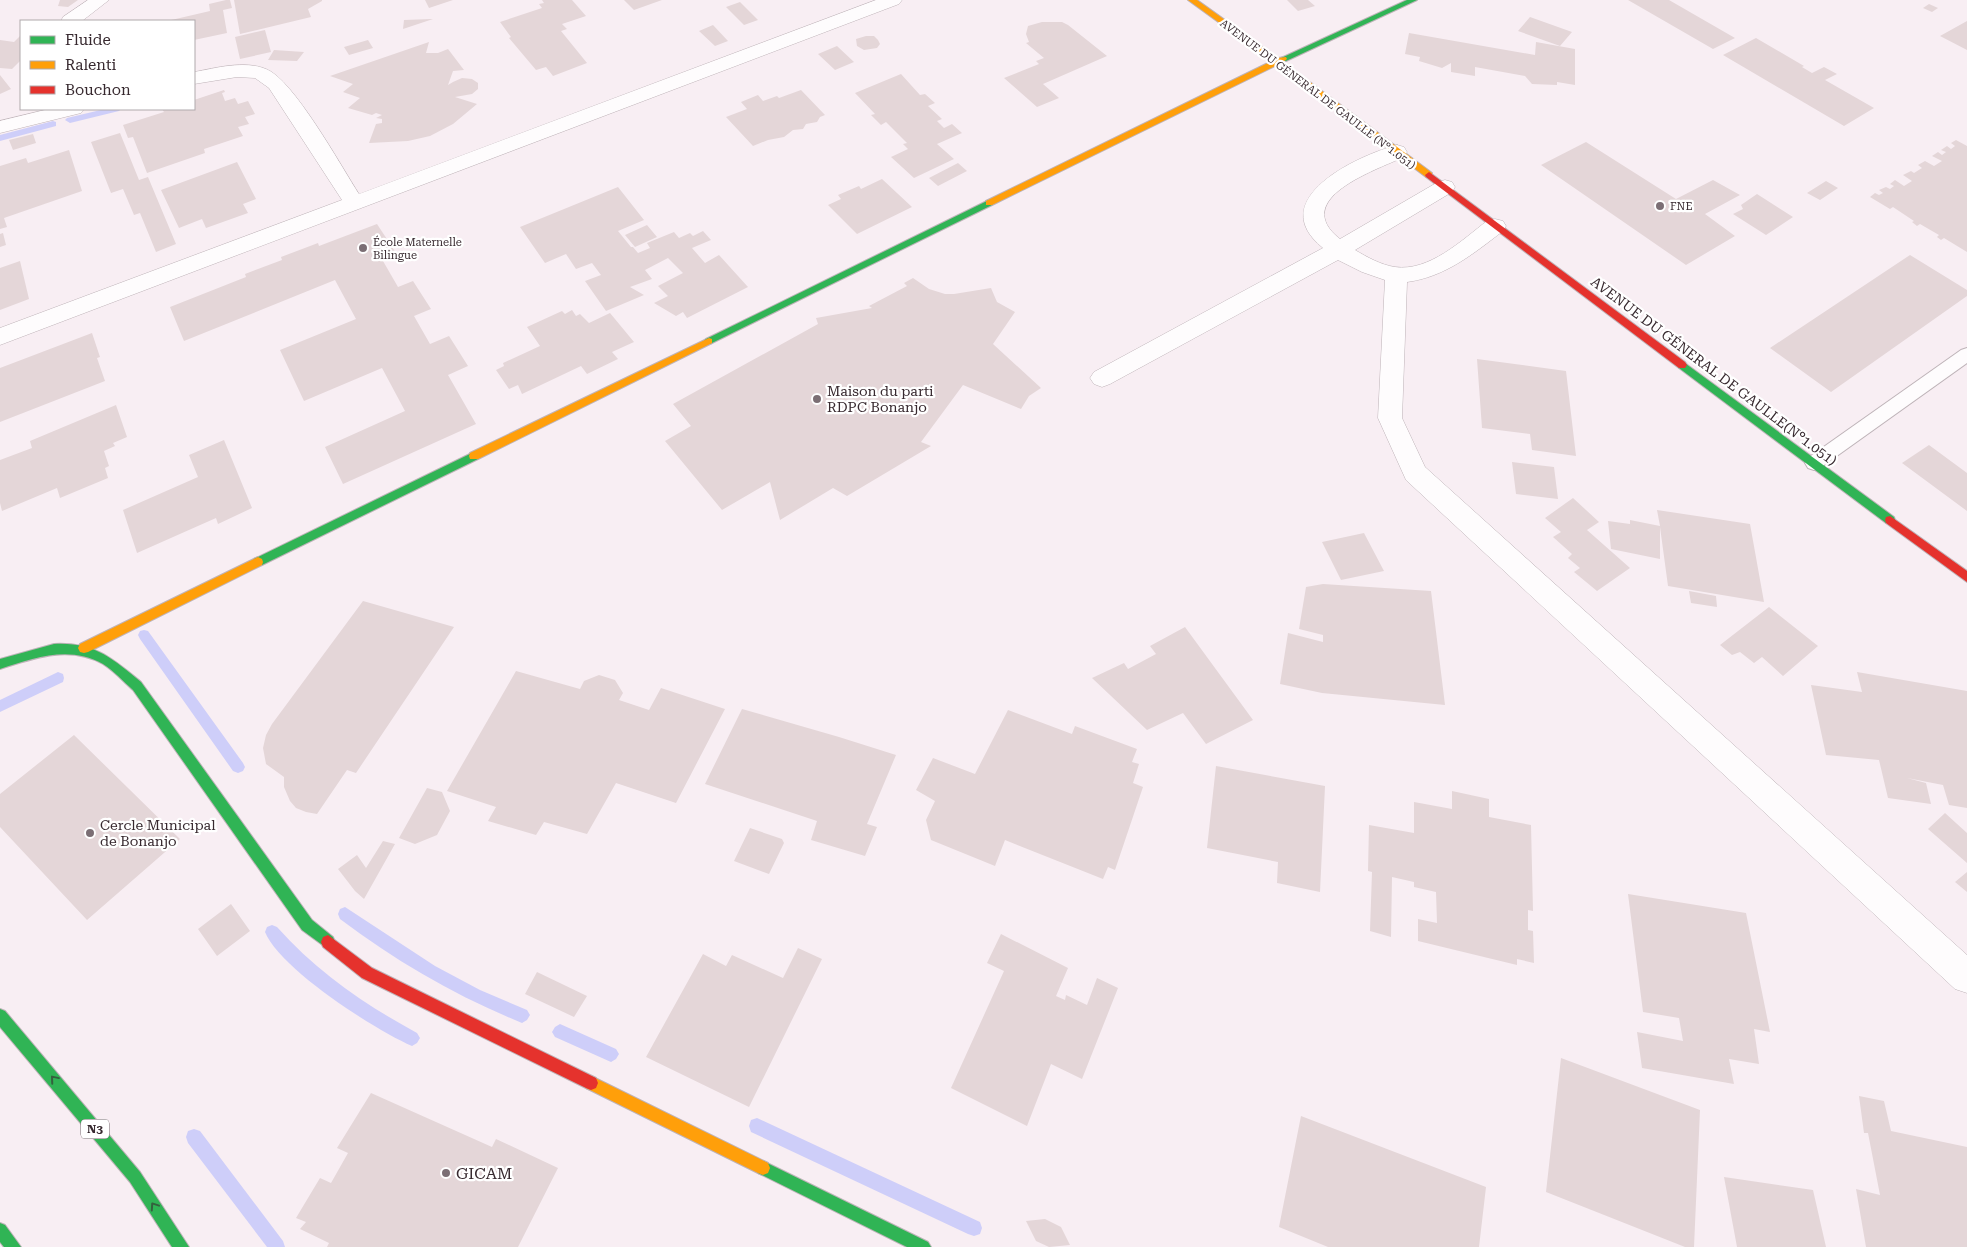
<svg xmlns="http://www.w3.org/2000/svg" width="1967" height="1247" viewBox="0 0 1967 1247" font-family="'Roboto Serif',serif">
  <style>
    .lines { fill: none; stroke-linecap: round; stroke-linejoin: round }
    .stream { fill: #cecef9; fill-rule: evenodd }
    .building { fill: #e4d6d8 }
    .lane-casing { stroke: #beb3b8; stroke-width: 2 }
    .street-casing { stroke: #beb3b8; stroke-width: 1 }
    .fast-casing { stroke: #beb3b8; stroke-width: 2 }
    .slow-casing { stroke: #beb3b8; stroke-width: 2 }
    .jam-casing { stroke: #beb3b8; stroke-width: 2 }
    .lane { fill: #fefcfd; fill-rule: evenodd }
    .street { fill: #fefcfd; fill-rule: evenodd }
    .fast { fill: #30b455; fill-rule: evenodd }
    .slow { fill: #ff9f0a; fill-rule: evenodd }
    .jam { fill: #e5322d; fill-rule: evenodd }
    .oneway { stroke: #34613e }
    .poi-dot { fill: #7b6e74; stroke: #fff; stroke-width: 2 }
    .labels { text-anchor: middle; stroke-width: 4.5; stroke-linejoin: round; paint-order: stroke }
    .far-street-label { font-size: 11px; fill: #37292f; stroke: #fff }
    .far-poi-label { font-size: 11px; fill: #37292f; stroke: #fff; text-anchor: start }
    .shield { fill: #fff; stroke: #73696d; stroke-width: 1 }
    .shield-label { font-size: 12px; font-weight: bold; fill: #37292f }
    .street-label { font-size: 14px; fill: #37292f; stroke: #fff }
    .poi-label { font-size: 14px; fill: #37292f; stroke: #fff; text-anchor: start }
    .near-poi-label { font-size: 16px; fill: #37292f; stroke: #fff; text-anchor: start }
  </style>
  <rect width="100%" height="100%" fill="#f8eef3"/>
  <g class="lines">
    <!-- stream -->
    <path class="stream" d="M105,109H121L119,111L70,123L65,120L67,118Z
      M53,121L56,122V126L0,141V135Z
      M144,630L148,631L243,763L245,767L243,771L238,773L233,771L140,639L138,635L140,631Z
      M58,672L63,674L64,678L63,682L0,712V700Z
      M345,907L435,966L480,990L527,1010L530,1015L527,1020L522,1023C456,996 397,962 340,919L338,914L340,909Z
      M272,925L277,927C317,972 364,1004 417,1033L420,1038L417,1043L412,1046C375,1030 280,969 265,932L267,927Z
      M560,1024L616,1049L619,1054L616,1059L611,1062L555,1037L552,1032L555,1027Z
      M757,1118L980,1222L982,1228L980,1234L974,1236L968,1234L751,1132L749,1126L751,1120Z
      M194,1129L200,1131L283,1241L285,1247H267L188,1143L186,1137L188,1131Z"/>
  </g>
  <!-- building -->
  <path class="building" d="M60,0H78L68,7L58,6Z
    M226,0H230L232,8L223,10L227,33L194,40V21H167L210,11L209,4Z
    M234,0H322V1L308,9L311,17L240,34Z
    M425,0H453L429,8Z
    M542,0H572L586,16L562,24L567,29L561,31L587,63L553,76L546,67L536,70L509,38L511,37L500,22L542,8L539,4L544,3Z
    M624,0H662L634,10Z
    M1287,0H1308L1315,6L1298,11Z
    M1628,0H1669L1735,38L1713,49Z
    M740,2L758,20L744,25L726,7Z
    M1929,4L1938,8L1932,12L1923,8Z
    M1530,17L1572,32L1560,46L1518,31Z
    M431,19H433L403,29L404,20Z
    M1967,21V50L1940,36Z
    M1042,22H1062L1068,25L1107,56L1043,84L1059,98L1037,107L1004,78L1039,64L1036,61L1044,58L1026,43L1029,42L1026,34L1028,26Z
    M713,25L728,41L715,46L699,31Z
    M265,30L271,52L240,59L235,37Z
    M1409,33L1535,55L1536,42L1575,49V85L1557,82V85L1532,84L1525,76L1475,67V76L1451,72V63L1442,68L1419,61L1420,57L1405,54Z
    M21,35V60L12,69L0,68V40L14,42Z
    M866,36H874L878,40L880,44L877,48L864,50L857,46L856,39Z
    M1756,38L1804,66L1802,67L1812,73L1824,67L1837,74L1825,80L1874,108L1844,126L1723,55Z
    M368,40L373,48L349,55L344,47Z
    M429,42L426,53H438L448,49L464,70L453,71L448,85L453,82L462,78L472,79L478,83V89L472,94L455,97L477,104L453,124L430,136L408,141L369,143L376,124L382,123V119L376,118L382,115L376,113L372,115L348,108L360,98L343,92L353,84L330,76Z
    M837,46L854,62L835,70L818,54Z
    M274,50L304,52L297,61L268,60Z
    M901,74L920,95L925,94L935,103L928,106L942,119L937,121L944,128L952,124L962,133L937,144L954,159L914,178L891,157L908,149L903,144L907,143L886,122L881,125L871,115L875,114L855,93Z
    M0,75L11,89L0,94Z
    M224,90L225,92L222,93L225,101L235,98L238,104L248,101L255,114L245,117L249,124L238,127L243,136L204,149L205,153L147,173L133,137L128,138L123,125L164,112L162,109H194V100Z
    M801,90L825,115L820,117L817,122L806,124L803,129L793,130L784,137L768,140L753,146L726,117L747,109L741,102L758,95L763,101L777,96L779,98Z
    M120,133L139,180L148,177L176,244L156,252L140,213L134,215L123,189L111,193L91,142Z
    M33,134L36,143L13,150L9,140Z
    M1956,140L1967,146V252L1944,238L1941,240L1937,237L1939,235L1920,224L1917,226L1912,222L1914,221L1893,207L1890,209L1870,197L1875,193L1879,195L1883,193L1879,190L1886,187L1890,189L1894,186L1890,184L1895,180L1904,186L1912,181L1903,175L1911,171L1914,173L1922,168L1918,165L1925,161L1934,166L1942,161L1932,156L1938,152L1942,155L1946,152L1941,150L1947,146L1951,149L1955,146L1951,143Z
    M1586,142L1676,199L1713,180L1740,195L1705,214L1735,236L1686,265L1541,165Z
    M69,150L82,191L4,218L7,227L0,229V166L26,158L28,163Z
    M237,162L256,199L243,204L248,213L206,228L202,219L179,228L161,190Z
    M958,163L967,171L938,186L929,178Z
    M882,179L912,207L857,234L828,205L841,199L838,195L859,186L861,189Z
    M1826,181L1838,188L1820,200L1807,193Z
    M618,187L644,220L618,231L631,247H633L638,253L650,248L647,243L674,232L679,238L690,233L693,236L703,231L711,240L692,248L705,263L719,255L748,287L687,318L683,312L676,316L654,303L668,296L658,286L683,273L668,258L645,270L652,279L630,287L644,295L606,311L585,281L601,275L592,263L576,269L566,254L545,263L520,227Z
    M1757,194L1793,217L1766,235L1733,214L1743,209L1741,205Z
    M377,224L398,256L383,261L398,287L413,281L431,309L414,316L430,344L449,336L468,366L448,375L476,424L343,484L325,447L405,411L382,368L304,401L280,350L356,319L335,280L184,341L170,307L246,277L245,274L282,260L281,257L318,243L319,246Z
    M647,225L657,237L635,247L625,235Z
    M3,233L6,245L0,247V234Z
    M1910,255L1967,290V296L1831,392L1770,348Z
    M20,261L29,299L0,310V268Z
    M913,278L929,289L945,294H954L991,288L997,302L1015,312L993,344L1041,388L1029,396L1021,409L963,385L921,442L931,446L847,496L833,488L780,520L770,482L722,510L665,441L691,426L673,404L818,324L816,318L872,308L869,306L907,286L904,283Z
    M572,310L576,316L580,314L589,323L610,313L634,342L612,352L618,359L587,374L581,366L522,394L518,385L509,389L496,370L504,366L503,363L540,346L527,327L562,311L565,314Z
    M92,333L100,357L97,358L105,381L0,422V368Z
    M1477,359L1566,371L1576,456L1532,450L1530,434L1482,428Z
    M116,405L127,437L113,443L115,446L104,451L109,466L105,468L108,478L60,498L57,488L2,511L0,503V460L32,448L30,441Z
    M224,440L252,508L218,524L216,518L137,553L123,510L198,477L189,455Z
    M1929,445L1967,473V511L1902,463Z
    M1512,462L1554,467L1558,499L1516,494Z
    M1573,498L1599,522L1587,530L1630,568L1597,591L1574,572L1580,568L1568,558L1572,554L1553,537L1561,532L1545,518Z
    M1657,510L1750,524L1764,602L1668,586L1660,527V559L1611,549L1608,521L1630,524V520L1660,526Z
    M1364,533L1384,571L1341,580L1322,542Z
    M1323,584L1431,591L1445,705L1322,693L1280,684L1288,633L1323,642V635L1299,629L1306,587Z
    M1689,591L1716,596L1717,607L1691,603Z
    M363,601L454,627L356,773L347,770L317,814L306,812L296,808L290,801L284,787V777L266,764L263,748L266,735L272,724Z
    M1769,607L1818,646L1783,676L1762,657L1754,663L1740,652L1732,655L1720,645Z
    M1185,627L1253,720L1206,744L1183,713L1147,730L1092,678L1124,663L1128,669L1156,654L1150,646Z
    M516,671L580,689L584,681L599,675L615,680L623,693L619,700L649,710L661,688L725,709L676,803L616,783L587,834L544,822L536,835L488,821L496,807L447,791Z
    M1857,672L1967,691V808L1949,805L1943,785L1907,778L1926,783L1931,804L1888,798L1879,760L1826,755L1811,685L1862,692Z
    M742,709L839,737L896,755L867,824L877,827L865,856L811,840L817,821L705,784Z
    M1008,710L1072,734L1075,726L1137,749L1132,762L1139,764L1133,783L1143,787L1115,870L1108,867L1103,879L1005,840L995,866L931,840L926,820L935,801L916,790L933,758L975,774Z
    M74,735L180,839L87,920L0,827V794Z
    M1216,766L1325,786L1320,892L1277,883L1278,862L1207,848Z
    M427,788L442,792L450,811L437,835L415,844L399,838Z
    M1452,791L1489,799V817L1531,825L1533,911L1528,910V930L1533,931L1534,963L1517,959V965L1418,941V919L1437,923L1436,892L1414,887V882L1392,877L1391,937L1370,931L1372,872L1368,871L1369,825L1414,833V802L1452,809Z
    M1945,813L1967,833V863L1928,829Z
    M750,828L782,839L784,843L769,874L734,861Z
    M383,841L395,844L364,899L355,891L338,869L357,855L366,868Z
    M1967,872V892L1955,882Z
    M1628,894L1746,913L1770,1032L1754,1029L1759,1064L1729,1059L1734,1084L1642,1068L1637,1032L1683,1041L1679,1018L1643,1012Z
    M231,904L250,931L217,956L198,929Z
    M1001,934L1068,968L1056,996L1065,1000L1066,995L1087,1005L1097,978L1118,988L1082,1079L1051,1064L1027,1126L951,1088L1004,971L987,963Z
    M798,948L822,959L749,1107L646,1057L703,954L726,966L732,955L783,978Z
    M537,972L587,996L574,1017L525,994Z
    M1561,1058L1700,1110L1694,1247H1685L1546,1192Z
    M371,1093L492,1147L496,1139L558,1168L518,1247H327L329,1243L300,1229L306,1222L296,1218L320,1178L331,1183L348,1153L337,1148Z
    M1859,1096L1884,1101L1891,1131L1967,1147V1247H1866L1856,1189L1880,1195L1868,1133H1864Z
    M1301,1116L1486,1187L1479,1247H1328L1279,1227Z
    M1724,1177L1813,1190L1826,1247H1737Z
    M1045,1219L1061,1227L1070,1245L1049,1247L1036,1241L1026,1221Z"/>
  <g class="lines">
    <defs>
      <path id="lane" d="M1967,348V363L1820,468L1814,470L1808,468L1805,463L1808,458L1961,350Z"/>
      <path id="street" d="M88,0H109L82,21H61L63,17Z
        M876,0H902L899,4L0,345V328L342,200L269,88L255,78L237,77L194,84V72C216,68 244,60 266,69C293,79 341,166 359,194Z
        M49,109H84L81,113L0,133V121Z
        M1397,145L1404,147L1407,152L1404,157C1376,170 1289,199 1340,239L1438,182L1445,180L1452,182L1455,187L1452,192L1355,250C1367,257 1381,265 1395,267C1429,272 1462,240 1487,221L1495,219L1503,221L1506,226L1503,231C1473,254 1445,277 1407,282L1402,418L1425,467L1967,955V993L1955,989L1406,480L1378,418L1385,280L1362,272L1338,260L1110,384L1102,387L1094,384L1090,378L1094,372L1323,248C1263,200 1356,156 1397,145Z"/>
      <path id="fast" d="M1407,0H1417L1286,61L1279,59Z
        M989,200L993,203L992,205L712,343L709,344L704,341L706,339Z
        M1682,361L1894,517L1895,520L1894,523H1886L1679,368L1677,365Z
        M474,452L478,453L479,456L478,459L262,565H254L253,562L254,559Z
        M54,644C94,642 112,658 141,682L312,920L333,937L335,942L333,947L328,949L302,930L133,690C123,681 114,671 103,664C69,645 34,658 0,669V659Z
        M0,1009L5,1011L140,1172L189,1247H172L130,1182L0,1027Z
        M763,1161L928,1242L931,1247H907L758,1173L756,1168L758,1163Z
        M0,1223L5,1225L21,1247H4L0,1242Z"/>
      <path id="slow" d="M1188,0H1197L1278,58L1286,57L1287,59L1283,62L1432,173V177H1426L1277,65L992,205H986V201L1272,61Z
        M709,338L712,339V343L478,459H470L469,456L470,453Z
        M258,557L262,559L263,562L262,565L88,652L84,653L80,652L78,648L80,644Z
        M591,1076L768,1163L770,1168L768,1173L763,1175L758,1173L586,1088L584,1083L586,1078Z"/>
      <path id="jam" d="M1429,172L1685,362L1687,365L1685,368H1679L1426,177L1425,175Z
        M1890,516L1967,571V582L1886,523L1885,520L1886,517Z
        M328,935L372,968L596,1078L598,1083L596,1088L591,1090L586,1088L362,978L323,947L321,942L323,937Z"/>
    </defs>
    <!-- lane casing -->
    <use href="#lane" class="lane-casing"/>
    <!-- street casing -->
    <use href="#street" class="street-casing"/>
    <!-- fast casing -->
    <use href="#fast" class="fast-casing"/>
    <!-- slow casing -->
    <use href="#slow" class="slow-casing"/>
    <!-- jam casing -->
    <use href="#jam" class="jam-casing"/>
    <!-- lane -->
    <use href="#lane" class="lane"/>
    <!-- street -->
    <use href="#street" class="street"/>
    <!-- fast -->
    <use href="#fast" class="fast"/>
    <!-- slow -->
    <use href="#slow" class="slow"/>
    <!-- jam -->
    <use href="#jam" class="jam"/>
  </g>
  <!-- one-way arrows -->
  <defs><path id="oneway-chevron" d="M-2-3.5L2.5 0L-2 3.5" fill="none" stroke-width="1.6" stroke-linecap="round" stroke-linejoin="round" transform="scale(1.25)"/></defs>
  <g class="oneway">
    <use href="#oneway-chevron" transform="translate(54 1079) rotate(-130)"/>
    <use href="#oneway-chevron" transform="translate(154 1206) rotate(-124)"/>
  </g>
  <!-- markers -->
  <g class="poi-dot">
    <circle cx="1660" cy="206" r="5"/>
    <circle cx="363" cy="248" r="5"/>
    <circle cx="817" cy="399" r="5"/>
    <circle cx="90" cy="833" r="5"/>
    <circle cx="446" cy="1173" r="5"/>
  </g>
  <g class="labels">
    <!-- far-street labels -->
    <g class="far-street-label">
      <text transform="translate(1318 94) rotate(37)" y="4">AVENUE DU GÉNERAL DE GAULLE (N°1.051)</text>
    </g>
    <!-- far-poi labels -->
    <g class="far-poi-label">
      <text x="1670" y="210">FNE</text>
      <text x="373" y="246">École Maternelle<tspan x="373" dy="13">Bilingue</tspan></text>
    </g>
    <!-- shield labels -->
    <rect class="shield" x="81" y="1119.5" width="28" height="19" rx="4"/>
    <g class="shield-label">
      <text x="95" y="1133">N3</text>
    </g>
    <!-- street labels -->
    <g class="street-label">
      <text transform="translate(1714 371) rotate(37)" y="5">AVENUE DU GÉNERAL DE GAULLE(N°1.051)</text>
    </g>
    <!-- poi labels -->
    <g class="poi-label">
      <text x="827" y="396">Maison du parti<tspan x="827" dy="16">RDPC Bonanjo</tspan></text>
      <text x="100" y="830">Cercle Municipal<tspan x="100" dy="16">de Bonanjo</tspan></text>
    </g>
    <!-- near-poi labels -->
    <g class="near-poi-label">
      <text x="456" y="1179">GICAM</text>
    </g>
  </g>
  <!-- legend -->
  <rect x="20" y="20" width="175" height="90" fill="#ffffff" stroke="#afa9ac"/>
  <rect x="30" y="36" width="25" height="8" fill="#30b455" stroke="#afa9ac"/>
  <text x="65" y="45" font-size="15" fill="#37292f">Fluide</text>
  <rect x="30" y="61" width="25" height="8" fill="#ff9f0a" stroke="#afa9ac"/>
  <text x="65" y="70" font-size="15" fill="#37292f">Ralenti</text>
  <rect x="30" y="86" width="25" height="8" fill="#e5322d" stroke="#afa9ac"/>
  <text x="65" y="95" font-size="15" fill="#37292f">Bouchon</text>
</svg>
